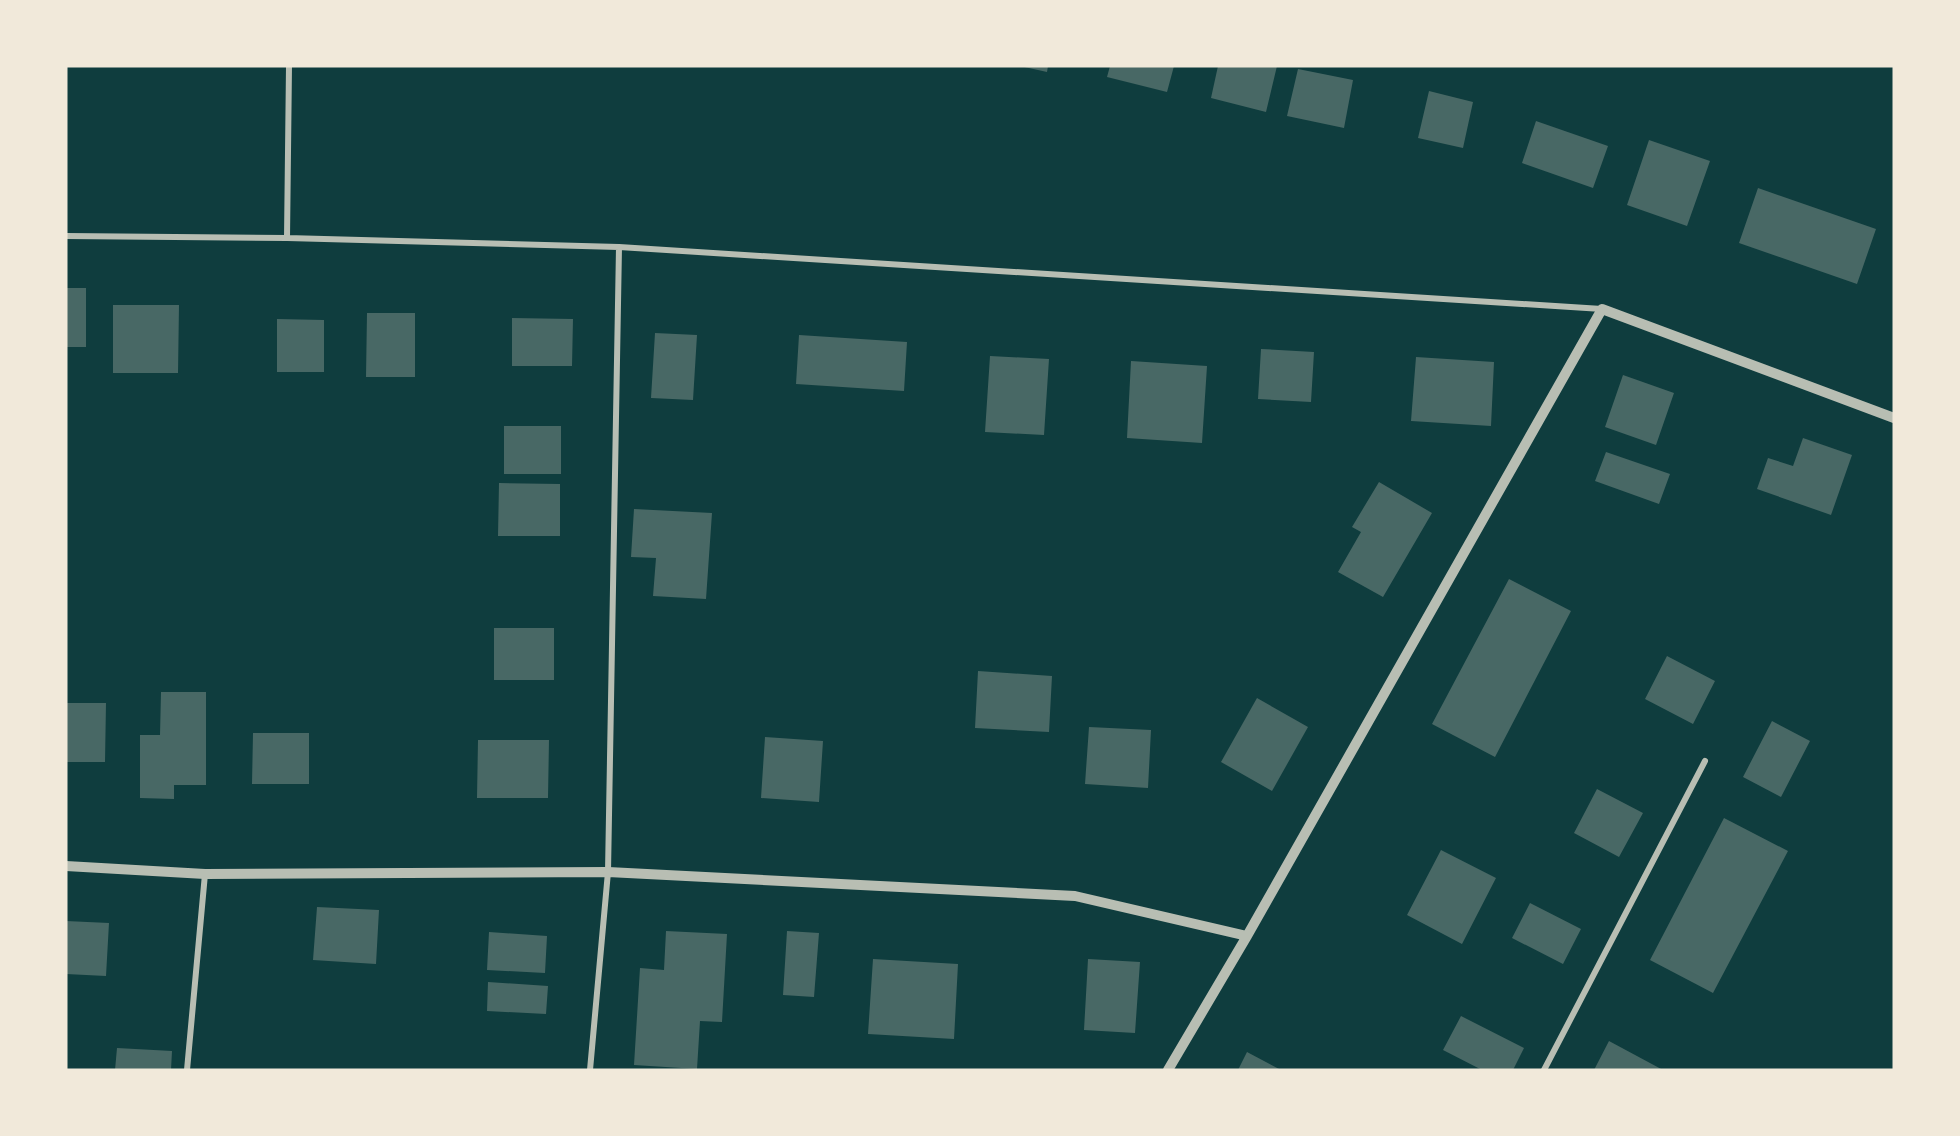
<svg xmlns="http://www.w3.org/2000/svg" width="1960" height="1136" viewBox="0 0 1960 1136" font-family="'Times New Roman',serif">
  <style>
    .building { fill: #486865 }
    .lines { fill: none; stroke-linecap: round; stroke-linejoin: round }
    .minor { stroke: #b8beb3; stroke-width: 6 }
    .tertiary { stroke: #b8beb3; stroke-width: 10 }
  </style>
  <rect width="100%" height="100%" fill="#0f3d3e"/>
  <!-- building -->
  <path class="building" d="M1020,66H1048L1047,72Z
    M1110,66H1174L1167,92L1107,77Z
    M1218,66H1277L1266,112L1211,98Z
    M1298,69L1353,80L1344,128L1287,116Z
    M1429,91L1473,102L1463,148L1418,138Z
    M1536,121L1608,146L1593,188L1522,163Z
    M1649,140L1710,161L1687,226L1627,205Z
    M1758,188L1876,229L1857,284L1739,243Z
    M66,288H86V347H66Z
    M113,305H179L178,373H113Z
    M367,313H415V377H366Z
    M512,318L573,319L572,366H512Z
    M277,319L324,320V372H277Z
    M655,333L697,335L693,400L651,398Z
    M799,335L907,342L904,391L796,384Z
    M1261,349L1314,352L1311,402L1258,399Z
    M990,356L1049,359L1044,435L985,432Z
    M1416,357L1494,362L1491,426L1411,421Z
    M1131,361L1207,366L1202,443L1127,438Z
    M1623,375L1674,393L1656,445L1605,427Z
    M504,426H561V474H504Z
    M1803,438L1852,455L1831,515L1757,489L1768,458L1793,466Z
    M1606,452L1670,474L1659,504L1595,481Z
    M1379,482L1432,513L1383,597L1338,572L1361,532L1352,527Z
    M499,483L560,484V536H498Z
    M634,509L712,513L706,599L653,596L656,558L631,557Z
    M1509,579L1571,611L1495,757L1432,724Z
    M494,628H554V680H494Z
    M1667,656L1715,681L1693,724L1645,699Z
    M978,671L1052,676L1049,732L975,728Z
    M161,692H206V785H174V799L140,798V735H160Z
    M1257,698L1308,727L1272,791L1221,762Z
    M66,703H106L105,762H66Z
    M1772,721L1810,741L1781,797L1743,777Z
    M1089,727L1151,730L1148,788L1085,784Z
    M253,733H309V784H252Z
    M765,737L823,741L819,802L761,798Z
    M478,740H549L548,798H477Z
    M1597,789L1643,813L1619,857L1574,833Z
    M1724,818L1788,851L1713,993L1650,960Z
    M1441,850L1496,878L1462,944L1407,915Z
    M1530,903L1581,929L1563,964L1512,938Z
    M317,907L379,910L376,964L313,960Z
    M66,921L109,923L106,976L66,974Z
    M666,931L727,934L722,1022L700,1021L697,1069L634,1065L640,968L664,970Z
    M787,931L819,933L814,997L783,995Z
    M489,932L547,936L545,973L487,970Z
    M873,959L958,964L954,1039L868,1034Z
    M1088,959L1140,962L1135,1033L1084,1030Z
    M488,982L548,986L546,1014L487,1011Z
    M1461,1016L1524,1048L1513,1070H1482L1443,1050Z
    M1609,1041L1663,1070H1594Z
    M117,1048L172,1051L171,1070H115Z
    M1247,1052L1281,1070H1238Z"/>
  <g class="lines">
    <!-- minor -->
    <path class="minor" d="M66,236L287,238L619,247L1602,309
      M287,238L289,66
      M187,1070L205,874
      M590,1070L608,872L619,247
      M1544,1070L1705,761"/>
    <!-- tertiary -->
    <path class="tertiary" d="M66,866L205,874L608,872L1075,896L1247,936
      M1168,1070L1247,936L1602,309L1894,418"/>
  </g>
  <!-- border -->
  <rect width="1960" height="1136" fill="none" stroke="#f1e9da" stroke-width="135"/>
</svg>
